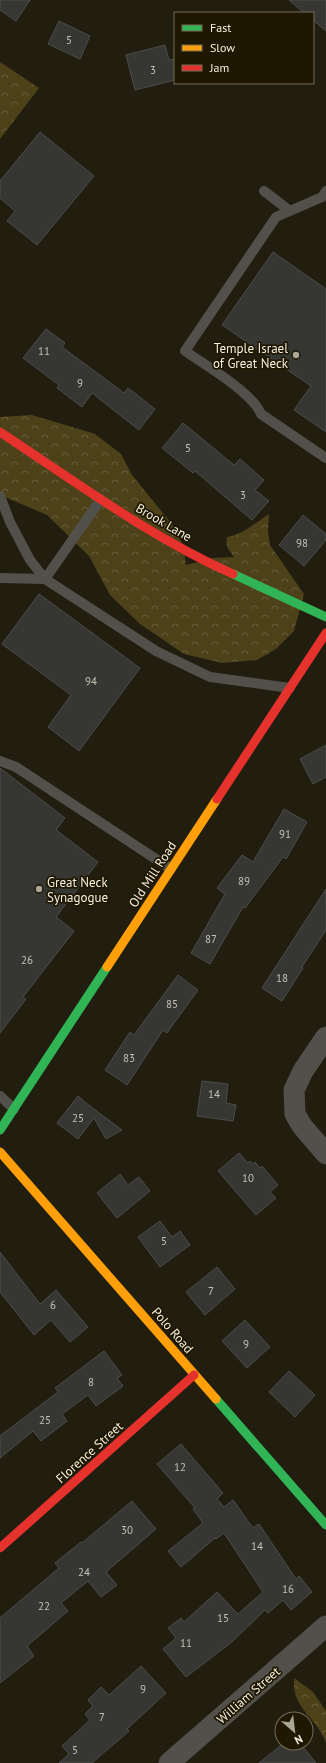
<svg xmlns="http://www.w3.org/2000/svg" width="326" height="1763" viewBox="0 0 326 1763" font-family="'PT Sans',sans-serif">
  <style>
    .forest { fill: url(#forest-crowns) }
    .building { fill: #363633; stroke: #4c4d4c }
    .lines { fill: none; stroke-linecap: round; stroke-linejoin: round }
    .lane { stroke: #52504a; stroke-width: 10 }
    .street { stroke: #52504a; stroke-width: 21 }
    .fast { stroke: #30b455; stroke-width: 9 }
    .slow { stroke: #ff9f0a; stroke-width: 9 }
    .jam { stroke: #e5322d; stroke-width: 9 }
    .poi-dot { fill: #aaa696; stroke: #1f1700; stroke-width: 1.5 }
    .labels { text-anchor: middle; stroke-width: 3.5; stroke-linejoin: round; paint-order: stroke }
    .number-label { font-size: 11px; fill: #c4c1b4 }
    .poi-label { font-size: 13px; fill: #f4efdf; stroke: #1f1700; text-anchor: end }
    .street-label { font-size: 13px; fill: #f4efdf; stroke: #1f1700 }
  </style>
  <defs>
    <pattern id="forest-crowns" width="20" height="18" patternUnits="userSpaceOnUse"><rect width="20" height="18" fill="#4d4119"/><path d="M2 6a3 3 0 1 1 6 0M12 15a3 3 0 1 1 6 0" fill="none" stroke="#675d3a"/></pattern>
  </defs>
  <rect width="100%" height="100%" fill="#211d0f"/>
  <!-- forest -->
  <path class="forest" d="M0,62L39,88L0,139Z
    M32,415L95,434L121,454L132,475L175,528L183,546L186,565L213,558L234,557C229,550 225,546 227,537C243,534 255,523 269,514L268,531L270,545L304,594L294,631L276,649L257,660L222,663L184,654L140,624L110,595L89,556L47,515L0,495V417Z
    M294,1678L313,1692L326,1711V1743C318,1718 291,1709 294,1678Z"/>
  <!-- building -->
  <path class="building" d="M0,0H30L16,21L0,10Z
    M289,0H326V31L313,20V13H304Z
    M59,21L90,36L80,59L48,44Z
    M165,45L169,60L175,59V80L135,90L126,55Z
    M40,132L94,176L37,245L7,221L15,211L0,198V181Z
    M273,252L326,289V432L294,410L311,386L222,325Z
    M46,329L65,343L62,347L124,393L128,388L155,409L139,430L92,393L82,407L57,388L59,385L23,358Z
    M183,423L234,465L240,459L264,480L255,490L269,501L252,520L195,471L193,473L162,448Z
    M303,515L326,534V540L304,566L279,545Z
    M39,594L140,668L79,751L48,727L71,695L2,644Z
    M326,745V777L313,784L300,759Z
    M0,768L65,818L56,830L98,862L56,917L74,931L23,997L26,999L0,1033Z
    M284,809L307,822L286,859L283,857L245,908L243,907L210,964L191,953L225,894L217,888L242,855L253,862Z
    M326,889V930L302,967L303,968L282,1001L262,988Z
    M178,975L198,990L167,1033L163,1030L127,1085L105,1070L130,1032L134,1035Z
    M202,1081L228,1084L226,1103L236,1105L233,1121L197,1116Z
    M78,1096L86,1103L122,1130L106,1139L94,1118L78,1139L57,1123Z
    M239,1153L248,1163L250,1161L253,1164L255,1162L260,1168L262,1166L278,1185L270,1192L276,1198L256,1215L218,1171Z
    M120,1174L128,1185L139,1177L150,1191L117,1218L97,1193Z
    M160,1221L172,1237L180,1231L190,1245L160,1267L138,1237Z
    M0,1252L40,1304L56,1290L88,1327L70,1342L51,1320L34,1335L0,1292Z
    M217,1267L235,1289L205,1315L186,1292Z
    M245,1320L270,1347L247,1368L222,1341Z
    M104,1351L122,1375L117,1378L123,1386L96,1406L88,1395L62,1414L67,1421L41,1441L33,1431L0,1458V1436L58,1392L55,1388Z
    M289,1371L315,1395L295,1417L269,1392Z
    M181,1444L223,1493L217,1499L224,1507L233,1500L253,1528L259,1524L296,1579L299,1576L312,1592L291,1610L283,1600L268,1613L265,1610L233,1641L186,1677L163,1649L176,1638L168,1628L181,1618L184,1622L217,1592L238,1614L263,1592L224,1533L216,1539L215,1538L181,1567L168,1551L203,1523L193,1509L195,1508L157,1464Z
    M132,1501L156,1529L106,1572L117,1585L101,1597L88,1581L61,1603L68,1611L27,1646L34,1656L0,1683V1618L59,1568L55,1563L81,1542L82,1543Z
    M141,1666L166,1693L127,1729L129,1731L92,1763H59L69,1754L62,1746L90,1720L85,1714L93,1706L88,1700L101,1687L109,1695Z
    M284,1743H300L316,1763H259Z"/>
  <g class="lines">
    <!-- lane -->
    <path class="lane" d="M264,191L290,211
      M326,191L322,197L276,217L185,351C205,365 253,393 261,414L326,458
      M0,496L10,522L30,560L45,579
      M101,499L45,579L156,651L210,677L290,688
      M0,578L45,579
      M0,761L16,767L171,869
      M0,1096L14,1109"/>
    <!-- street -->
    <path class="street" d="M326,1037L303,1071L294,1090L295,1114L302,1126L326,1154
      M169,1763L326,1626"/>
    <!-- fast -->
    <path class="fast" d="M233,574L326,617
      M0,1130L107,967
      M216,1399L326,1525"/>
    <!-- slow -->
    <path class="slow" d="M107,967L217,799
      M0,1152L216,1399"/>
    <!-- jam -->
    <path class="jam" d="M0,432C76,482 150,537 233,574
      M217,799L326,633
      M0,1548L194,1375"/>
  </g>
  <!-- markers -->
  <g class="poi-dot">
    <circle cx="296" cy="355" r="4"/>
    <circle cx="39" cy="889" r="4"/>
  </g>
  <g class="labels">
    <!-- number labels -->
    <g class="number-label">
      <text x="69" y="44">5</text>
      <text x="153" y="74">3</text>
      <text x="44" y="355">11</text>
      <text x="80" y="387">9</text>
      <text x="188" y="452">5</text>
      <text x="243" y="499">3</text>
      <text x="302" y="547">98</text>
      <text x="91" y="685">94</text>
      <text x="285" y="838">91</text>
      <text x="244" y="885">89</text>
      <text x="211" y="943">87</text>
      <text x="27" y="964">26</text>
      <text x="282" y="982">18</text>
      <text x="172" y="1008">85</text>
      <text x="129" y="1062">83</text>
      <text x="214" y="1098">14</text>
      <text x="78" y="1122">25</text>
      <text x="248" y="1182">10</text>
      <text x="164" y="1245">5</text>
      <text x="211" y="1295">7</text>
      <text x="53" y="1309">6</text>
      <text x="246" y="1348">9</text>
      <text x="91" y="1386">8</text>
      <text x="45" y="1424">25</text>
      <text x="180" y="1471">12</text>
      <text x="127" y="1534">30</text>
      <text x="257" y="1550">14</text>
      <text x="84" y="1576">24</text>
      <text x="288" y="1593">16</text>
      <text x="44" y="1610">22</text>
      <text x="223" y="1622">15</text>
      <text x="186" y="1647">11</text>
      <text x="143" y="1693">9</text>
      <text x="102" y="1721">7</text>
      <text x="75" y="1754">5</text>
    </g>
    <!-- poi labels -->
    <g class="poi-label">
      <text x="288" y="353">Temple Israel<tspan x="288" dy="15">of Great Neck</tspan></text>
      <text x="47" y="887" text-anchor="start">Great Neck<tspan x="47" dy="15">Synagogue</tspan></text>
    </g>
    <!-- street labels -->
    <g class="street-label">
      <text transform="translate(164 522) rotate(30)" y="5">Brook Lane</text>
      <text transform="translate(152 874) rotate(-57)" y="5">Old Mill Road</text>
      <text transform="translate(173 1330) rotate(49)" y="5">Polo Road</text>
      <text transform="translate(89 1452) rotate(-42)" y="5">Florence Street</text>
      <text transform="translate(248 1695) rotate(-41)" y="5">William Street</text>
    </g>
  </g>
  <!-- legend -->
  <rect x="174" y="12" width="140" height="72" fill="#1f1700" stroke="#746d59"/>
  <rect x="182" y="25" width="20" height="6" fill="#30b455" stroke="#746d59"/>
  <text x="210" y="32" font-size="12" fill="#f4efdf">Fast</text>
  <rect x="182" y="45" width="20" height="6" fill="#ff9f0a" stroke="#746d59"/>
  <text x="210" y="52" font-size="12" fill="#f4efdf">Slow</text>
  <rect x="182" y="65" width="20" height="6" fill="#e5322d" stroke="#746d59"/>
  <text x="210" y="72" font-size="12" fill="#f4efdf">Jam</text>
  <!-- north arrow -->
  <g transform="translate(294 1731) rotate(152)"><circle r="19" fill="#1f1700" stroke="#746d59"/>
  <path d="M0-3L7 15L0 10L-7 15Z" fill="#aaa696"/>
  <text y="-6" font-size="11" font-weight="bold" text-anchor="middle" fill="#f4efdf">N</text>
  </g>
</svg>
